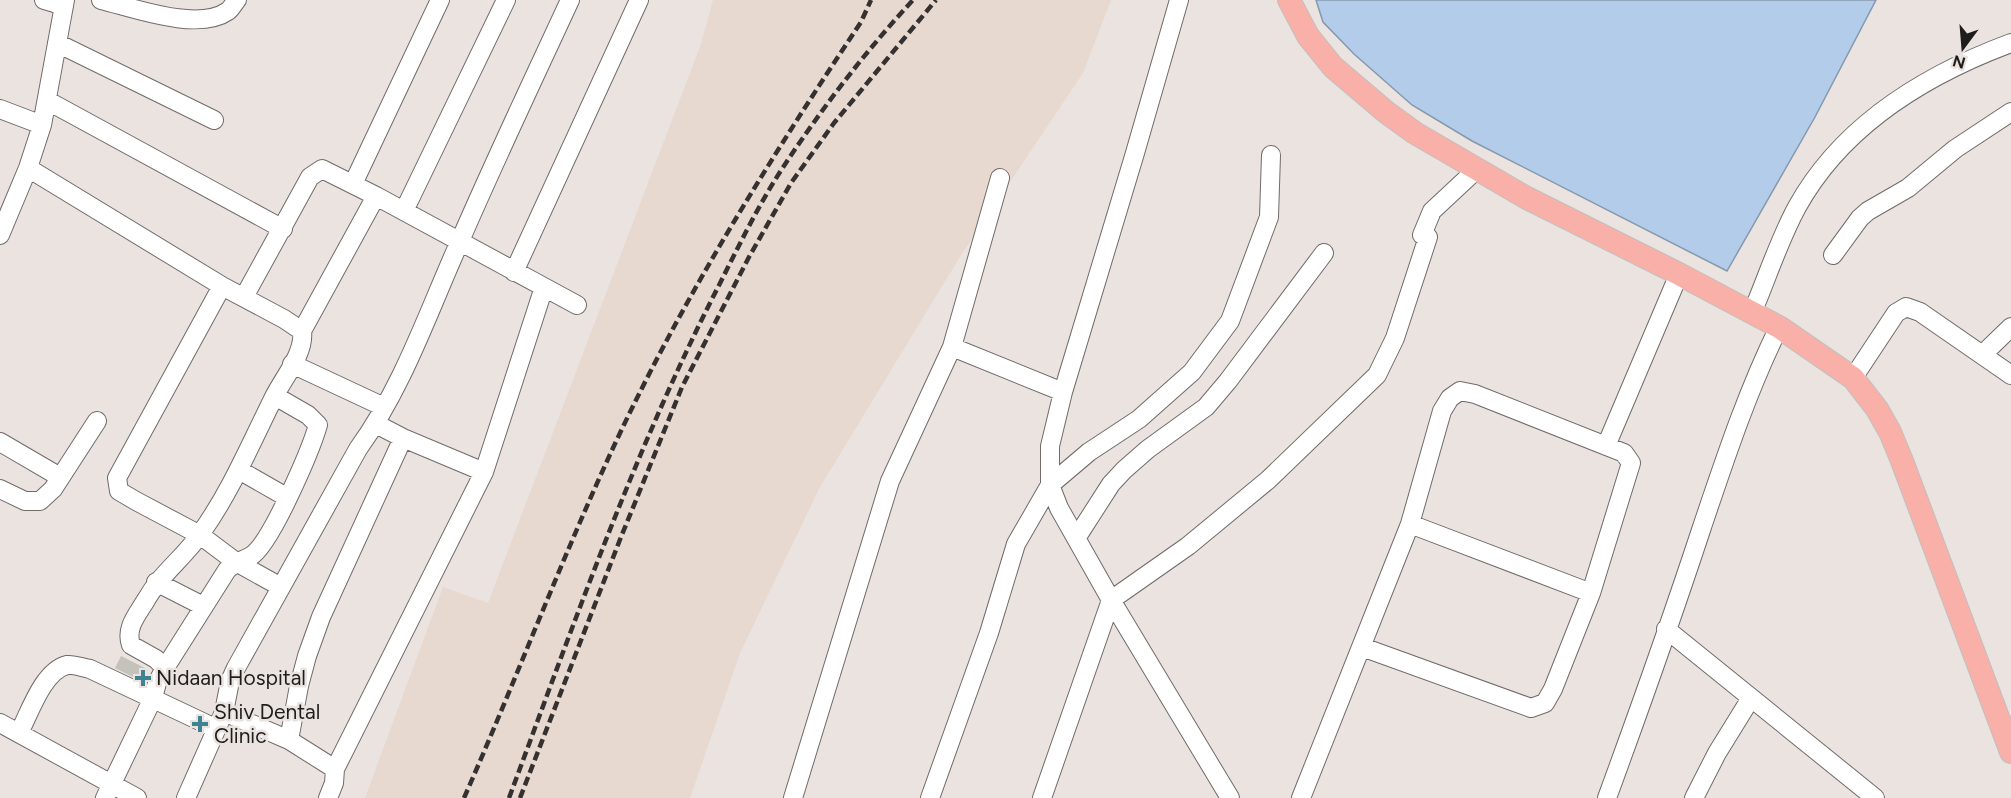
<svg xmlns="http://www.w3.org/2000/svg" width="2011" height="798" viewBox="0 0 2011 798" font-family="Figtree,sans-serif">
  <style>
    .built { fill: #e7d8d0 }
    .water { fill: #b2ccea; stroke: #8698ac; stroke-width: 1.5 }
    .building { fill: #c5c1bb }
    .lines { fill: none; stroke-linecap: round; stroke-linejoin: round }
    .minor-casing { stroke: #716b68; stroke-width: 20 }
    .major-casing { stroke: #c0c0bf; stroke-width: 24 }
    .minor { stroke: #fff; stroke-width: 18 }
    .major { stroke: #f8b0a9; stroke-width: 22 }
    .rail { stroke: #343130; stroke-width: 4.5; stroke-dasharray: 9 4.5; stroke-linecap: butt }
    .poi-dot { fill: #3e8391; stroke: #eae3e0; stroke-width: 2 }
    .labels { text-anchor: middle; stroke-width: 5; stroke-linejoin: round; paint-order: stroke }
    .poi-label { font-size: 21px; fill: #1f1d1c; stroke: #eae3e0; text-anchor: start }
  </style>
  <rect width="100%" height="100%" fill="#eae3e0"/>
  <!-- built -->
  <path class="built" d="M713,0H1111L1083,73L961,255L820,487L740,653L690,798H365L443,587L488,603L701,44Z"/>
  <!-- water -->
  <path class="water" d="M1316,0H1876L1815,117L1727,271L1472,141L1412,105L1354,54L1323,22Z"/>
  <!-- building -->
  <path class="building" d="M121,656L145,668L137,679L115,668Z"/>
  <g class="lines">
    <defs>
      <path id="minor" d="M44,0L64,6
        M101,0C134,8 198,32 228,11C231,9 234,3 237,0
        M1179,0L1135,153L1063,392L1050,446V485L1059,508L1111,600L1230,798
        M57,43L214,120
        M48,101L283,229
        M0,109L42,125
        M28,168L222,286L284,319L302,331C305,353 284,377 274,397C251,443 231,491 201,533C184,558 161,573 146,600C137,615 125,628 131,645L156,659L165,668L157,683L153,698L105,798
        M353,184L440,0
        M404,211L506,0
        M0,235L28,168L42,125L65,0
        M1422,235L1432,211L1476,170
        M1833,255L1860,218L1868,211L1908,188L1955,149L2011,112
        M514,272L639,0
        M222,286L117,478L119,491L136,501L200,535L236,562L281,587
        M244,297L310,177L322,169L376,196L577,305
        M1752,313C1767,278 1779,240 1797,207C1843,124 1925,75 2011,43
        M302,331L376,196
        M952,347L1063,392
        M1982,355L2011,327
        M292,364L384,407
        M1853,378L1896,313L1906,307L1920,312L2011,375
        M376,424L403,438L484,472
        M0,442L60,477
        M1606,446L1679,274
        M239,470L288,498
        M0,489L25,501H40L53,489L97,421
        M1410,524L1591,593
        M1077,537L1111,484L1124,470L1148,449L1206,407L1228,381L1324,253
        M156,582L203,606
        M1666,629L1875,798
        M165,668L227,570C237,560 241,562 251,556C271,544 311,449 318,425L308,415L275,396
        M224,712L289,740L335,769L334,783L328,798
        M0,723L137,798
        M19,733C30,712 43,671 67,665C74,664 83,668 90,669L217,729
        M289,740L299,686L307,656L321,617L403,438
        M335,769L484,472L544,287
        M186,798L224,712L230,681L236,668L358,449C404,385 428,312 460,241C495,160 533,80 570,0
        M793,798L890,481L952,347L1000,178
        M930,798L989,633L1016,544L1050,485L1089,452L1139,419L1192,372L1230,321L1269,217L1271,155
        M1042,798L1111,600L1188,546L1268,480L1377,375L1395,338L1428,237
        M1301,798L1410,524L1442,411L1450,398L1460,391L1475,394L1624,453L1631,463L1591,593L1553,689L1545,703L1531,708L1362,647
        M1607,798C1640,708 1672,618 1702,527C1725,459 1747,392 1779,327
        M1694,798L1717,753L1751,698"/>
      <path id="major" d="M1289,0L1308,36L1333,67L1386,112L1415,133L1525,197L1679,274L1779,327L1853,378L1877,409L1890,432L1902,461L2011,752"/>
    </defs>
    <!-- minor casing -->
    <use href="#minor" class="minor-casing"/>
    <!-- major casing -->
    <use href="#major" class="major-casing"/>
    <!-- minor -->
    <use href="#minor" class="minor"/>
    <!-- major -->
    <use href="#major" class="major"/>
    <!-- rail -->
    <path class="rail" d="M464,798C515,682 560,563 613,448C682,299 770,159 861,22L871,0
      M509,798C572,629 632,457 714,295C735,254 755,211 780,172C819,112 864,53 913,0
      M520,798L621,537L682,387L749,257L791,183L834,123L936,0"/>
  </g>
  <!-- markers -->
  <g class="poi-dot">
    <path d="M140 669h6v6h6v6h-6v6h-6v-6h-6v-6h6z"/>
    <path d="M197 715h6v6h6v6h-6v6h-6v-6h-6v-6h6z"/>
  </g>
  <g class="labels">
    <!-- poi labels -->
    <g class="poi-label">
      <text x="156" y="685">Nidaan Hospital</text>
      <text x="214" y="719">Shiv Dental<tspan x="214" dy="24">Clinic</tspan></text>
    </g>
  </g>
  <!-- north arrow -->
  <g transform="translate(1963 48) rotate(196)" stroke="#eae3e0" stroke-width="4.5" paint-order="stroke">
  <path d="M0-4.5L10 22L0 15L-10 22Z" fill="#1f1d1c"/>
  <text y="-9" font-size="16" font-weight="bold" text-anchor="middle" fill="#1f1d1c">N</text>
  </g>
</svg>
